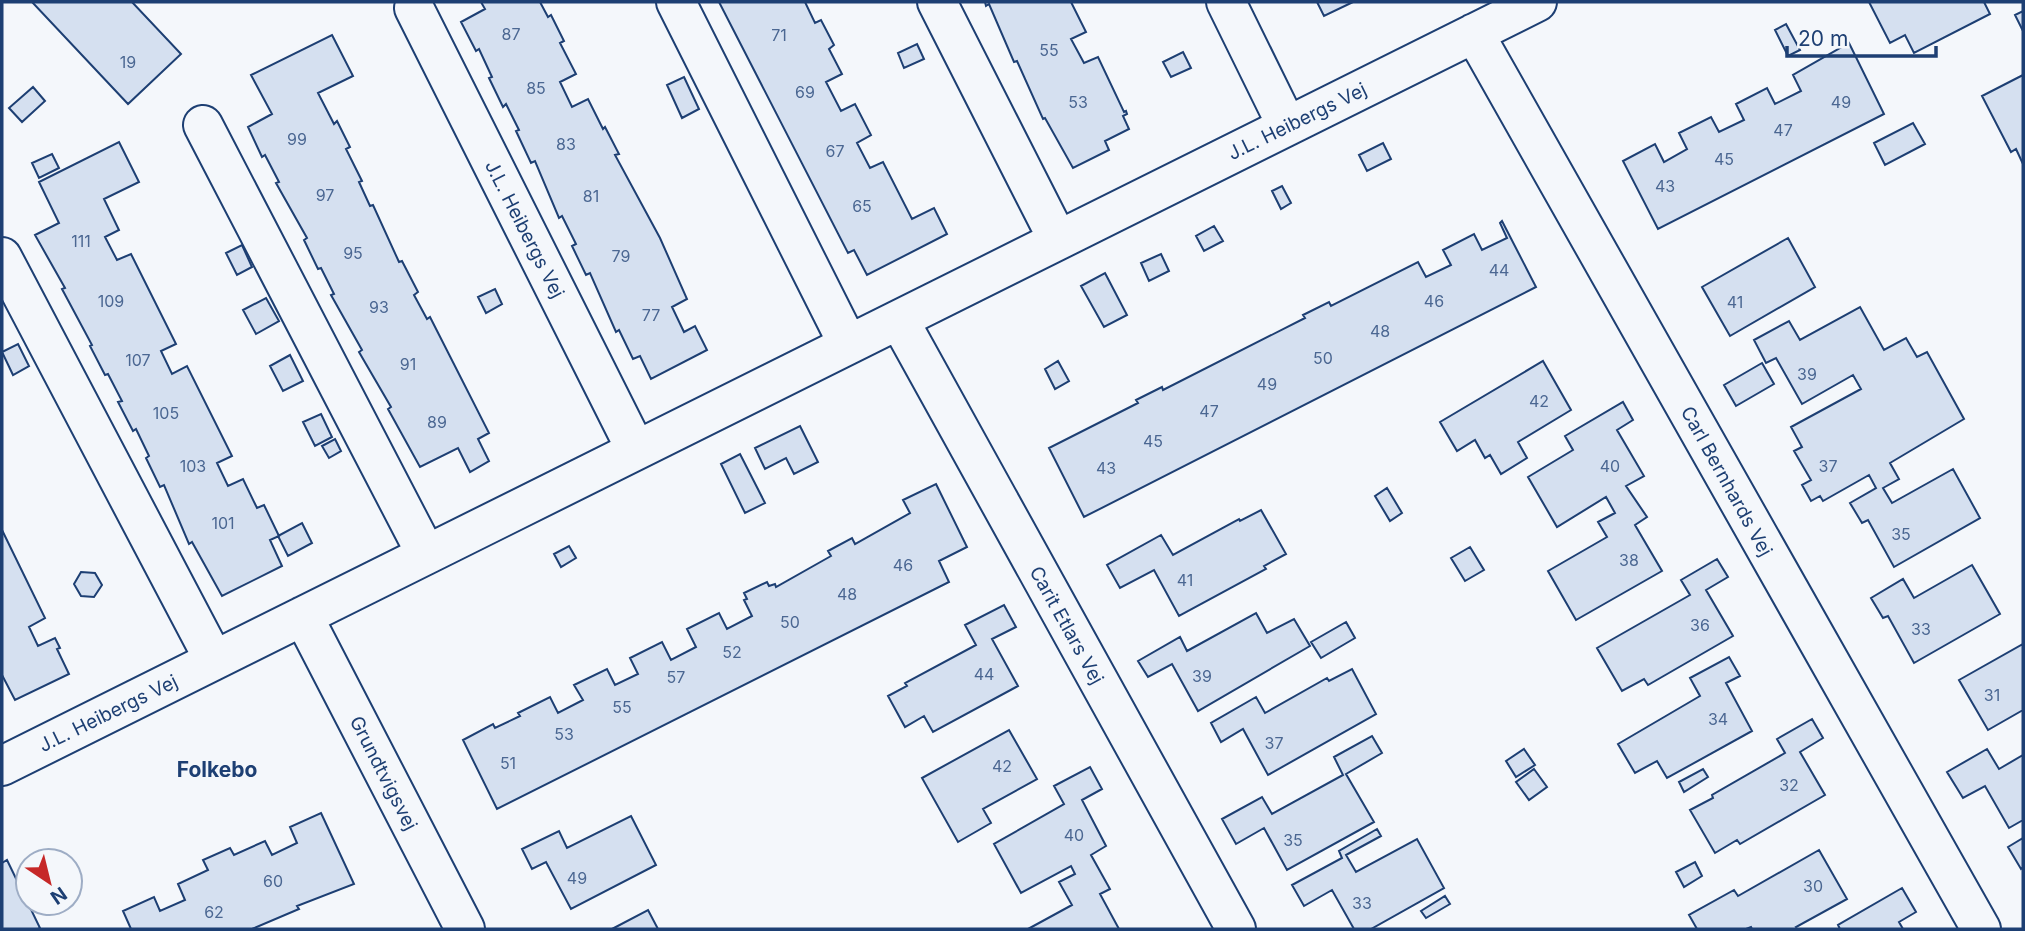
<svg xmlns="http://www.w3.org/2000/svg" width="2025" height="931" viewBox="0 0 2025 931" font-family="Inter,sans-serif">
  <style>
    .building { fill: #d5e0f0; stroke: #1d3f73; stroke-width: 2 }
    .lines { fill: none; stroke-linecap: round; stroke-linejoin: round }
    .minor-casing { stroke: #1d3f73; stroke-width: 42 }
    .minor { stroke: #f4f7fb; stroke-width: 38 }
    .labels { text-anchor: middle; stroke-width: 5; stroke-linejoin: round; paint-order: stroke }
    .number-label { font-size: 16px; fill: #4b6792 }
    .street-label { font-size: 19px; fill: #1d3f73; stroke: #f4f7fb }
    .neighbourhood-label { font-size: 21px; font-weight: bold; fill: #1d3f73; stroke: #f4f7fb }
  </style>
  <rect width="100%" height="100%" fill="#f4f7fb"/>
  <!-- building -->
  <path class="building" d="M32,2H132L181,54L128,104Z
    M481,2H540L548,17L551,15L564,41L560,43L576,74L560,82L572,107L588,99L603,129L605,127L619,154L615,155L660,238L687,299L672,307L684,332L695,326L707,350L651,379L640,356L633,359L619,330L616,332L590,273L586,275L572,246L576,244L562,216L559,218L535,161L531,163L516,131L519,130L506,104L503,107L489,78L492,77L479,49L476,51L461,22L485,9Z
    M719,2H805L815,23L821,20L834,45L829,49L842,74L826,82L841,111L855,104L871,135L857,143L870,168L883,162L912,219L934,208L947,234L867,275L854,250L848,253Z
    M985,2H1071L1086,32L1071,39L1084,63L1098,57L1124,112L1126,111L1127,114L1123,116L1129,129L1105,141L1109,150L1073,168L1045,118L1043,119L1017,61L1014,62L989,4L986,6Z
    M1317,2H1353L1324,16Z
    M1869,2H1984L1990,14L1914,53L1905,35L1890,43Z
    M2023,11V31L2015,15Z
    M1786,24L1800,50L1788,56L1775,30Z
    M332,35L353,76L318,93L334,124L337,121L350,147L346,149L362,181L359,182L370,206L373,205L399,262L402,261L418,292L414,295L427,319L430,317L489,433L478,439L489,461L470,472L458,448L420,467L388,409L391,407L359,352L362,350L331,295L334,294L321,268L318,269L304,240L307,238L276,183L279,182L265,155L262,157L248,127L272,114L251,75Z
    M1849,43L1884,114L1658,229L1623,161L1655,144L1664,162L1687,149L1679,133L1711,117L1719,132L1744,120L1736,104L1767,88L1775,104L1801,91L1793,75Z
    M917,44L924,59L904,68L898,53Z
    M1183,52L1191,68L1171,77L1163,62Z
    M2023,75V164L2016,149L2011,152L1982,96Z
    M684,77L699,109L682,118L667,85Z
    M33,87L45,101L22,122L9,108Z
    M1913,123L1925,144L1885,165L1874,143Z
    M119,142L139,182L104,199L119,230L105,237L117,260L131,254L176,344L161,351L172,374L187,366L232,456L217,463L228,486L243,479L257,508L264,505L279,536L270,540L282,566L222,596L192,542L189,544L164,485L160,487L146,458L149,456L136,429L133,431L118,402L122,401L108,374L105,375L90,346L92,345L62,289L65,288L35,235L59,223L39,182Z
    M1383,143L1391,159L1367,171L1359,155Z
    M52,154L59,168L39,178L32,163Z
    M1282,186L1291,203L1281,209L1272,191Z
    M1502,221L1536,287L1084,517L1049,448L1138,403L1136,400L1162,387L1163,390L1305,318L1303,315L1329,302L1331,306L1418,262L1426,277L1451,265L1443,250L1474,234L1482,250L1507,238L1500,223Z
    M1214,226L1223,241L1204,251L1196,236Z
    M1788,238L1815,287L1730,336L1702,287Z
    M242,245L252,267L237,275L226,253Z
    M1161,254L1169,271L1149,281L1141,263Z
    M1105,273L1127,315L1104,327L1081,286Z
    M495,289L502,304L486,313L478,297Z
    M266,298L279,321L256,334L243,310Z
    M1860,307L1884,350L1906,338L1917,357L1927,352L1964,419L1890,463L1899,479L1883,488L1892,503L1953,469L1980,518L1894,567L1868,520L1862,523L1850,503L1876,488L1869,475L1823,501L1820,496L1811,501L1802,485L1811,480L1794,451L1802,447L1791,427L1861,389L1853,375L1802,404L1776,358L1766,363L1754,340L1789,321L1800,340Z
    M18,344L29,366L13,375L2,352Z
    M290,355L303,381L283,391L270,366Z
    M1058,361L1069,381L1055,389L1045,369Z
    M1543,361L1571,410L1518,442L1527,458L1501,474L1490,455L1485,458L1475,440L1457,451L1440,422Z
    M1762,363L1774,384L1736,406L1724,385Z
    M1623,402L1633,420L1617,430L1644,476L1626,486L1647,517L1635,525L1662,571L1576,620L1548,571L1607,537L1598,522L1615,513L1606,497L1557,527L1528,477L1573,450L1565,436Z
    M321,414L332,437L315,446L303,422Z
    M800,426L818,462L794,474L786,458L765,469L755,448Z
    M335,439L341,451L329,458L322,446Z
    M740,454L765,503L745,513L721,464Z
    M936,484L967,547L939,561L949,582L497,809L463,740L493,724L495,728L520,716L518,713L550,697L558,713L583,700L574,685L607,669L615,685L638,674L630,658L662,642L671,660L696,647L687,629L719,613L727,629L752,616L744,600L747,599L744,593L767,582L769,586L775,584L776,587L831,556L828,551L852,538L855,544L910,513L903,500Z
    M1387,488L1402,513L1390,521L1375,496Z
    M1261,510L1286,554L1264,566L1266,569L1179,616L1154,570L1120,588L1107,565L1161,535L1173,555L1239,519L1240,521Z
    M302,523L312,543L288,556L278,536Z
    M2,530L45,618L29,627L38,646L55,638L60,648L57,649L69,674L15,700L2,675Z
    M569,546L576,558L561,567L554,554Z
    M1470,547L1484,570L1465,581L1451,558Z
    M1717,559L1728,577L1706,590L1733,636L1648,685L1644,679L1622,691L1597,648L1690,595L1681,580Z
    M1972,565L2000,614L1914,663L1888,616L1883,618L1871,598L1903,579L1914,598Z
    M81,572L95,573L102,585L94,597L81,596L74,584Z
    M1004,605L1016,627L992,639L1018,686L933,732L924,716L905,727L888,696L907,686L905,683L976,645L965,625Z
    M1256,613L1267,633L1294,619L1310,646L1198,711L1172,664L1148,677L1138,661L1180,637L1187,651Z
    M1346,622L1355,638L1321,658L1311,642Z
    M2023,644V710L1988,730L1959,680Z
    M1729,657L1740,676L1726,683L1752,731L1667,778L1657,761L1635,773L1618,744L1700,696L1690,678Z
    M1352,669L1376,714L1268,775L1243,729L1221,742L1211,723L1256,697L1265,713L1327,678L1329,681Z
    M1812,719L1823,738L1800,752L1825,795L1740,844L1737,840L1715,853L1690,810L1713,798L1712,795L1785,753L1777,739Z
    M1009,730L1037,779L983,809L991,823L958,842L922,778Z
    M1372,736L1382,753L1346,774L1374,822L1287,870L1264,828L1236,844L1222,819L1262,797L1272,814L1343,775L1334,757Z
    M1524,749L1535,765L1516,777L1506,761Z
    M1987,749L1999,769L2023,755V820L2009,828L1985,786L1963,798L1947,772Z
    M1090,767L1102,789L1082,800L1106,846L1091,855L1110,889L1100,894L1119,929H1028L1072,905L1059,882L1075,874L1071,866L1021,893L994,844L1064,804L1054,786Z
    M1534,769L1547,787L1529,800L1516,782Z
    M1703,769L1708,777L1684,792L1679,782Z
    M321,813L354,884L297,906L299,909L252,929H131L123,911L154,897L160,911L185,900L178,884L208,870L203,860L230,848L234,855L265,841L272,855L297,843L290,827Z
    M631,816L656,865L571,909L546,862L532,869L522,849L559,831L567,848Z
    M1377,829L1381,836L1346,855L1356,872L1417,839L1444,888L1371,929H1354L1332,890L1304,906L1292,885L1342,858L1339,851Z
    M2023,838V867L2021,869L2008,847Z
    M1819,850L1847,899L1796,927L1798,929H1752L1751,927L1746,929H1697L1689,915L1734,890L1738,896Z
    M7,860L40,928L38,929H2V863Z
    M1695,862L1702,876L1684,887L1676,872Z
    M1902,888L1916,912L1899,922L1903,929H1840L1838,925Z
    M1445,896L1450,904L1426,918L1421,911Z
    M648,910L658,929H612Z"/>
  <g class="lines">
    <defs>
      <path id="minor" d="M676,2L848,344
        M937,2L1058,240
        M1226,2L1287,126
        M414,8L636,450
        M1474,33L1981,929
        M203,125L426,554
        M2,257L214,660
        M899,320L1236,929
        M303,616L465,929
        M2,766L1537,2"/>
    </defs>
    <!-- minor casing -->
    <use href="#minor" class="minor-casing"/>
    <!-- minor -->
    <use href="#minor" class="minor"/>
  </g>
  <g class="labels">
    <!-- number labels -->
    <g class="number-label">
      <text x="511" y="40">87</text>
      <text x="779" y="41">71</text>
      <text x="1049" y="56">55</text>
      <text x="128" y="68">19</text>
      <text x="536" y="94">85</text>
      <text x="805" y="98">69</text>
      <text x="1078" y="108">53</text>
      <text x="1841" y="108">49</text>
      <text x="1783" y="136">47</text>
      <text x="297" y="145">99</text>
      <text x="566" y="150">83</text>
      <text x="835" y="157">67</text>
      <text x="1724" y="165">45</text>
      <text x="1665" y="192">43</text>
      <text x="325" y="201">97</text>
      <text x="591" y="202">81</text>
      <text x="862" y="212">65</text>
      <text x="81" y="247">111</text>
      <text x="353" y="259">95</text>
      <text x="621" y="262">79</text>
      <text x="1499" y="276">44</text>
      <text x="111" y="307">109</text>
      <text x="1434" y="307">46</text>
      <text x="1735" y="308">41</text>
      <text x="379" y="313">93</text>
      <text x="651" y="321">77</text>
      <text x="1380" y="337">48</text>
      <text x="1323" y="364">50</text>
      <text x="138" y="366">107</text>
      <text x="408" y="370">91</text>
      <text x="1807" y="380">39</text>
      <text x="1267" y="390">49</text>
      <text x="1539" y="407">42</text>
      <text x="1209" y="417">47</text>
      <text x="166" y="419">105</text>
      <text x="437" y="428">89</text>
      <text x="1153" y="447">45</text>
      <text x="193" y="472">103</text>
      <text x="1610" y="472">40</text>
      <text x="1828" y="472">37</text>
      <text x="1106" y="474">43</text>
      <text x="223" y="529">101</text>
      <text x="1901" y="540">35</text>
      <text x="1629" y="566">38</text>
      <text x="903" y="571">46</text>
      <text x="1185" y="586">41</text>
      <text x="847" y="600">48</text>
      <text x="790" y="628">50</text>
      <text x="1700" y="631">36</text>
      <text x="1921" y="635">33</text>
      <text x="732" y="658">52</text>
      <text x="984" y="680">44</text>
      <text x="1202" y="682">39</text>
      <text x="676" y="683">57</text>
      <text x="1992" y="701">31</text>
      <text x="622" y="713">55</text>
      <text x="1718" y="725">34</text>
      <text x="564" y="740">53</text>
      <text x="1274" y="749">37</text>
      <text x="508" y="769">51</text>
      <text x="1002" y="772">42</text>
      <text x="1789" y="791">32</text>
      <text x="1074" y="841">40</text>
      <text x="1293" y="846">35</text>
      <text x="577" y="884">49</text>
      <text x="273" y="887">60</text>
      <text x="1813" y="892">30</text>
      <text x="1362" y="909">33</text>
      <text x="214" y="918">62</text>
    </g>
    <!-- street labels -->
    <g class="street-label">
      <text transform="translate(1297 121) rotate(-26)" y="7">J.L. Heibergs Vej</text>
      <text transform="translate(525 229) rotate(63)" y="7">J.L. Heibergs Vej</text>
      <text transform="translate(1727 481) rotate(61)" y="7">Carl Bernhards Vej</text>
      <text transform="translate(1067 625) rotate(61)" y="7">Carit Etlars Vej</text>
      <text transform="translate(108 713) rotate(-26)" y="7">J.L. Heibergs Vej</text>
      <text transform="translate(384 773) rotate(63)" y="7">Grundtvigsvej</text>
    </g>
    <!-- neighbourhood labels -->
    <g class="neighbourhood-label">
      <text x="217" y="777">Folkebo</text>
    </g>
  </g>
  <!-- border -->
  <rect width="2025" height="931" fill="none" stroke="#1d3f73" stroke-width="7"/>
  <!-- north arrow -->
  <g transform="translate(49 882) rotate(145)"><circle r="33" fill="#f4f7fb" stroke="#9eadc5" stroke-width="2"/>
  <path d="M0-5L12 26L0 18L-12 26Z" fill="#c62828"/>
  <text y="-10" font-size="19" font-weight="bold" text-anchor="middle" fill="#1d3f73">N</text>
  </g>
  <!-- scale -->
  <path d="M1787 46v10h149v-10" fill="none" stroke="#1d3f73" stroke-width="3.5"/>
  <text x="1798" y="46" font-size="21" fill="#1d3f73" stroke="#f4f7fb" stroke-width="5" paint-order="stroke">20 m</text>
</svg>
